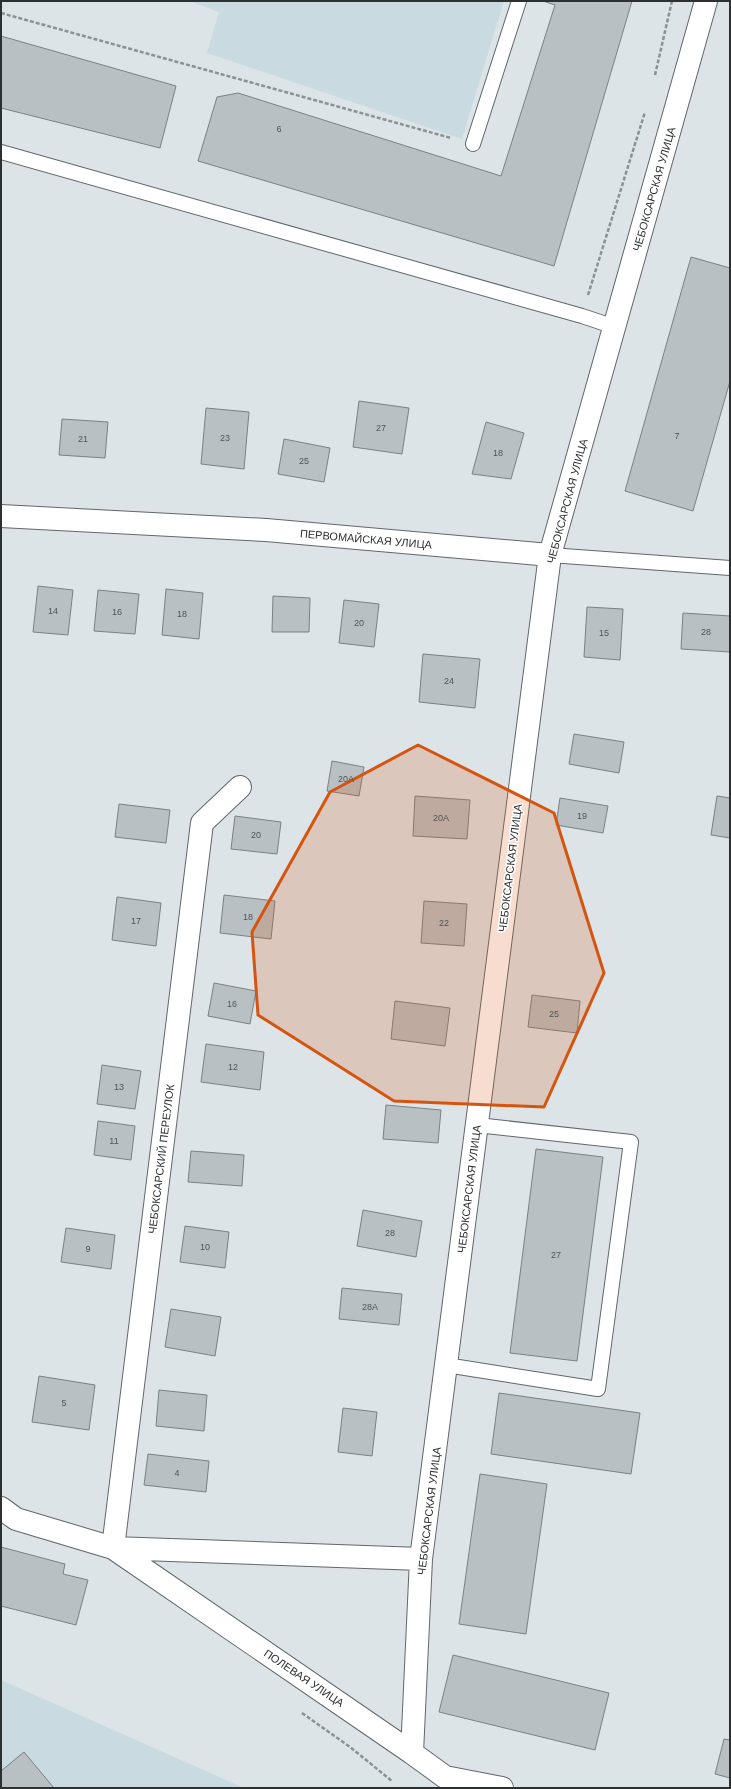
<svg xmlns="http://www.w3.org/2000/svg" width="731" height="1789" viewBox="0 0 731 1789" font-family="Arial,sans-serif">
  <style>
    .built { fill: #cadae1 }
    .building { fill: #b8c0c3; stroke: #7a8184 }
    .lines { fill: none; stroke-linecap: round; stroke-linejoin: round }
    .service-casing { stroke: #60676a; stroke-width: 16 }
    .minor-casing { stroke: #60676a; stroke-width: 24 }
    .path { stroke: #8c9193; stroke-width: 2.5; stroke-dasharray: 4 2; stroke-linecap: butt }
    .service { stroke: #fff; stroke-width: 14 }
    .minor { stroke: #fff; stroke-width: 22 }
    .marked { fill: #d55510; fill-opacity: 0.2; stroke: #d55510; stroke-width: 3; stroke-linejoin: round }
    .labels { text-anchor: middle; stroke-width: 3; stroke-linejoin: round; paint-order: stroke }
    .number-label { font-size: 9px; fill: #505456 }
    .street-label { font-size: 11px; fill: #2d3031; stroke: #fff }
  </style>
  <rect width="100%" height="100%" fill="#dce4e7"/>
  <!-- built -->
  <path class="built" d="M189,1H504L462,139L207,53L219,12Z
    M1,1680L244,1788H1Z"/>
  <!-- building -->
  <path class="building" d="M543,1H632L554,266L198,161L217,97L238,93L501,176L555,5Z
    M1,36L176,86L160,148L1,108Z
    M691,257L730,268V381L693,511L625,491Z
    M359,401L409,408L402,454L353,447Z
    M206,408L249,412L244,469L201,464Z
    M62,419L108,422L105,458L59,455Z
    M486,422L524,433L511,479L472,474Z
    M284,439L330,448L324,482L278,474Z
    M38,586L73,590L68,635L33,632Z
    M166,589L203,593L199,639L162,635Z
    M98,590L139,594L135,634L94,631Z
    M273,596L310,598L309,632H272Z
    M344,600L379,604L374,647L339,643Z
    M587,607L623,609L620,660L584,657Z
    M683,613L730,616V652L681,649Z
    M423,654L480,659L475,708L419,702Z
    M574,734L624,742L619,773L569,764Z
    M332,761L364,767L359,796L327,791Z
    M415,796L470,800L467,839L413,836Z
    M717,796L730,798V838L711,835Z
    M560,798L608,806L603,833L556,825Z
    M119,804L170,810L166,843L115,837Z
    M235,816L281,822L277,854L231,849Z
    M224,895L275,901L271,939L220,933Z
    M117,897L161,903L156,946L112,940Z
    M424,901L467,904L464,946L421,943Z
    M214,983L256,991L250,1024L208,1016Z
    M532,995L580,1001L577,1033L528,1027Z
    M395,1001L450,1008L445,1046L391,1039Z
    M206,1044L264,1052L260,1090L201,1082Z
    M102,1065L141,1071L135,1109L97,1104Z
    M386,1105L441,1110L438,1143L383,1139Z
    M98,1121L135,1126L131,1160L94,1155Z
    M536,1149L603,1157L577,1361L510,1353Z
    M191,1151L244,1155L242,1186L188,1182Z
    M363,1210L422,1221L416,1257L357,1246Z
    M185,1226L229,1232L225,1268L180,1262Z
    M66,1228L115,1235L111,1269L61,1262Z
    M342,1288L402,1294L399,1325L339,1319Z
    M171,1309L221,1317L215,1356L165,1347Z
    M39,1376L95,1385L89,1430L32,1422Z
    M159,1390L207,1395L204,1431L156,1426Z
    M499,1393L640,1413L631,1474L491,1454Z
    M343,1408L377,1412L372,1456L338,1452Z
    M148,1454L209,1461L206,1492L144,1485Z
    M480,1474L547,1484L526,1634L459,1624Z
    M1,1547L65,1564L63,1574L88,1580L76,1625L1,1606Z
    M453,1655L609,1693L595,1750L439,1712Z
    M724,1739L730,1740V1778L715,1774Z
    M24,1752L54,1788H1V1771Z"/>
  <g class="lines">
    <defs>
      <path id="service" d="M473,144L519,1
        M1,152L582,316L615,327
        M550,555L730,568
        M446,1365L598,1389L631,1142L477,1125"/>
      <path id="minor" d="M1,516L266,530L550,555
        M240,787L202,823L113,1548L421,1559
        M1,1508L16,1519L113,1548L412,1753L445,1777L502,1788
        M412,1753L421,1559L550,555L706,1"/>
    </defs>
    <!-- service casing -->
    <use href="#service" class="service-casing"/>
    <!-- minor casing -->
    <use href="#minor" class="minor-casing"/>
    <!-- path -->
    <path class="path" d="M1,13L451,138
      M655,75L672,1
      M588,295L645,112
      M302,1713L350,1747L392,1781"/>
    <!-- service -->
    <use href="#service" class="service"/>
    <!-- minor -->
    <use href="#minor" class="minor"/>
  </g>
  <!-- marked area -->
  <path class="marked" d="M418,745L554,813L604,973L544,1107L394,1101L258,1015L252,932L330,792Z"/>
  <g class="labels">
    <!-- number labels -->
    <g class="number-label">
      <text x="279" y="132">6</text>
      <text x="381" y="431">27</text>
      <text x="677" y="439">7</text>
      <text x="225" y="441">23</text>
      <text x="83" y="442">21</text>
      <text x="498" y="456">18</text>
      <text x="304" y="464">25</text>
      <text x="53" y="614">14</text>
      <text x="117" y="615">16</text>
      <text x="182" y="617">18</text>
      <text x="359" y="626">20</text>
      <text x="706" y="635">28</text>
      <text x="604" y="636">15</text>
      <text x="449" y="684">24</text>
      <text x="346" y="782">20А</text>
      <text x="582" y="819">19</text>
      <text x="441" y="821">20А</text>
      <text x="256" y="838">20</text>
      <text x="248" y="920">18</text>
      <text x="136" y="924">17</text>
      <text x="444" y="926">22</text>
      <text x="232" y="1007">16</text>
      <text x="554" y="1017">25</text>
      <text x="233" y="1070">12</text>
      <text x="119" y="1090">13</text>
      <text x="114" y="1144">11</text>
      <text x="390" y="1236">28</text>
      <text x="205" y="1250">10</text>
      <text x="88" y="1252">9</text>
      <text x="556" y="1258">27</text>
      <text x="370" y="1310">28А</text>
      <text x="64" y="1406">5</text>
      <text x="177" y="1476">4</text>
    </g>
    <!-- street labels -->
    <g class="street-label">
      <text transform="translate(654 189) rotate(-74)" y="4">ЧЕБОКСАРСКАЯ УЛИЦА</text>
      <text transform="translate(567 501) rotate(-75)" y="4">ЧЕБОКСАРСКАЯ УЛИЦА</text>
      <text transform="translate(366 539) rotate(5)" y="4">ПЕРВОМАЙСКАЯ УЛИЦА</text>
      <text transform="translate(510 868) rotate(-83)" y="4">ЧЕБОКСАРСКАЯ УЛИЦА</text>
      <text transform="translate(161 1159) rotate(-83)" y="4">ЧЕБОКСАРСКИЙ ПЕРЕУЛОК</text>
      <text transform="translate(469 1189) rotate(-83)" y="4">ЧЕБОКСАРСКАЯ УЛИЦА</text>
      <text transform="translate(429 1511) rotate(-83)" y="4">ЧЕБОКСАРСКАЯ УЛИЦА</text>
      <text transform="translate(304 1678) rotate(34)" y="4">ПОЛЕВАЯ УЛИЦА</text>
    </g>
  </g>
  <!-- border -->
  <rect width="731" height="1789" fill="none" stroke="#2d3031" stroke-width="4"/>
</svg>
